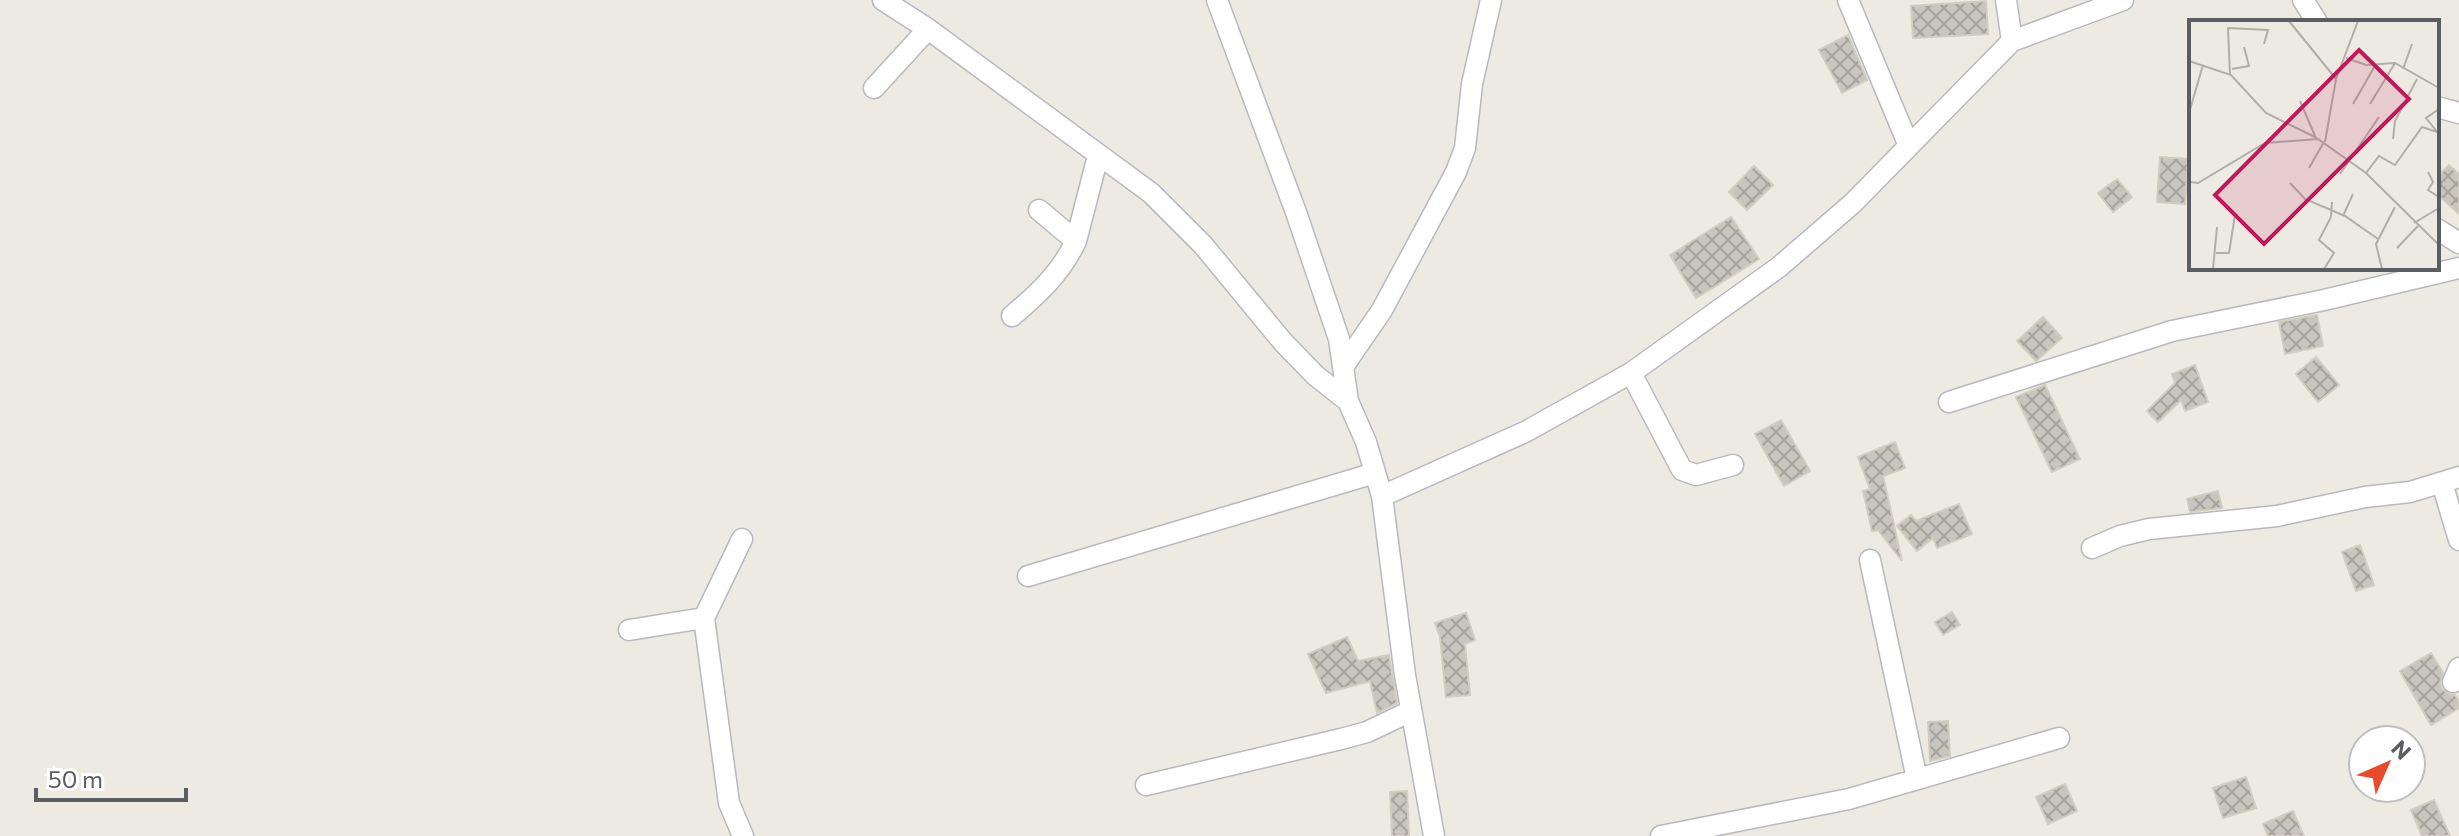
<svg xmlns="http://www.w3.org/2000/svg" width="2459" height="836" viewBox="0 0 2459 836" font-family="Commissioner,sans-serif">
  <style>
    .building { fill: url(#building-cross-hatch); stroke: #d1cdbf; stroke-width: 2 }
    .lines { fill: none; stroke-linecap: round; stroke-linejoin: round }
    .street-casing { stroke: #b7b9be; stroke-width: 23 }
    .street { stroke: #fff; stroke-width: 20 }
    .inset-road { fill: none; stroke: #aeaeaa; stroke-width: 2 }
    .view { fill: #c2185b; fill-opacity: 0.15; stroke: #c2185b; stroke-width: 4 }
    .inset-edge { fill: none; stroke: #5a5d62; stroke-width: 4 }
  </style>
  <defs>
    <pattern id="building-cross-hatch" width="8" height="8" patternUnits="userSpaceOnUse" patternTransform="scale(2)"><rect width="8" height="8" fill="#c8c5be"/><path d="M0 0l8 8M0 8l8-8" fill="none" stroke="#a5a39e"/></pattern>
  </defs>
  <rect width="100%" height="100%" fill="#edebe1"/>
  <!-- building -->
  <path class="building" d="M1986,1L1988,34L1913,38L1911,6Z
    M1848,35L1867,80L1842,93L1819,50Z
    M2160,157L2188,159L2185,204L2157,202Z
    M2449,165L2459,174V214L2437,194V177Z
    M1754,166L1773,185L1747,210L1729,192Z
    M2117,179L2132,197L2113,212L2098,193Z
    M1731,217L1759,259L1696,298L1670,255Z
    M2317,315L2323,346L2285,354L2279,322Z
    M2043,317L2062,338L2036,361L2017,341Z
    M2316,357L2339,385L2318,402L2296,374Z
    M2195,365L2208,402L2185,411L2181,400L2158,422L2147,411L2175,383L2172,374Z
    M2045,385L2080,459L2052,472L2016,397Z
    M1781,420L1810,471L1784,486L1755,434Z
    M1895,442L1905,468L1883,476L1902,561L1878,530L1872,531L1863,491L1870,489L1858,457Z
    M2218,491L2222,508L2190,512L2187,499Z
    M1959,504L1972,534L1937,548L1933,538L1917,551L1897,526L1911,515L1916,521Z
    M2360,545L2374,585L2356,591L2342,552Z
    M1952,612L1960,625L1943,635L1935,622Z
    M1466,613L1475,640L1465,644L1470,695L1446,697L1440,637L1435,623Z
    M1347,637L1358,661L1389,655L1397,703L1377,713L1370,681L1326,693L1308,654Z
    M2431,653L2443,673L2440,683L2442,689L2449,694L2455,695L2459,701V708L2431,725L2400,671Z
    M1948,721L1950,756L1930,761L1928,722Z
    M2246,777L2256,808L2223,818L2213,788Z
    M2065,784L2077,811L2048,824L2036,797Z
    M1407,791L1409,836H1392L1390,792Z
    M2434,800L2450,836H2422L2411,810Z
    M2293,811L2304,836H2268L2263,824Z"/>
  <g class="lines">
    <defs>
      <path id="street" d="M883,0L928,29L1151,193L1203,245L1283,342L1316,376L1348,401L1366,442L1382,496L1405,675L1434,836
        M1217,0L1297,215L1339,339L1348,401
        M1848,0L1909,146
        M2006,0L2012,41
        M2303,0L2317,22
        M874,88L928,29
        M2437,107L2459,113
        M1039,210L1076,241
        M2437,229L2459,243
        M1012,316C1038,294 1061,273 1076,241L1098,156
        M1345,364L1382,310L1456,172L1465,148L1472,84L1491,0
        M1631,373L1682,470L1696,475L1733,465
        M1949,402L2172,331L2324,300L2459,268
        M2442,483L2459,540
        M1382,496L1525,432L1631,373L1779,267L1853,203L2012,41L2123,0
        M742,539L704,618L729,803L743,836
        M2092,548L2120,536L2149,529L2277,516L2365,497L2410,492L2459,477
        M1870,560L1917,779
        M1028,576L1375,473
        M629,630L704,618
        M2453,682L2459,668
        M1146,785L1341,739L1367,732L1411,711
        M1661,836L1849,799L2059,738"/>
    </defs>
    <!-- street casing -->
    <use href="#street" class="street-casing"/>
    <!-- street -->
    <use href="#street" class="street"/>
  </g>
  <!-- overview -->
  <g transform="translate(2189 20)">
    <rect width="250" height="250" fill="#edebe1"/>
    <path class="inset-road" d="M100,1L147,59M250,4V34M157,38L177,45L206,43L250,68M0,41L42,55L77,93L128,118M43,49L60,46L55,27M214,49L223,24M41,55L39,8L79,10L75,24M111,81L126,116M164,84L187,44M181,84L206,43M0,93L14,45M249,113L237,98L250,89M204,119L206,101L228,59M136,122L147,59L169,1M120,148L135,122M239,152L244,162L239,170L250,177M177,153L190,136L206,145L233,107L248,112M151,154L190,97M0,162L9,163L76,123L129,119L177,153L250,225M101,163L116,179L156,196L189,219M154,196L164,174M225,203L250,188M208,228L229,206M27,233H40L46,195M24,249L28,207M135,249L145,233L130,220L142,197L143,182M193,249L187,224L206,187"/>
    <path class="view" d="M170,30L220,79L75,224L26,175Z"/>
    <rect width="250" height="250" class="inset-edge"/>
  </g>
  <!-- north arrow -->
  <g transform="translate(2387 764) rotate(45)"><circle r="38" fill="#ffffff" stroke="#bdbec0" stroke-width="2"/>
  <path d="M0-6L14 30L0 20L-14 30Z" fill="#ea492a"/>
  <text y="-12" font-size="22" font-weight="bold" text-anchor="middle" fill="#5a5d62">N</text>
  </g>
  <!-- scale -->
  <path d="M36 788v12h150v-12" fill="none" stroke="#5a5d62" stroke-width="4"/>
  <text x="48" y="788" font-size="24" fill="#5a5d62" stroke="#ffffff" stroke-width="6" paint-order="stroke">50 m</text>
</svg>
